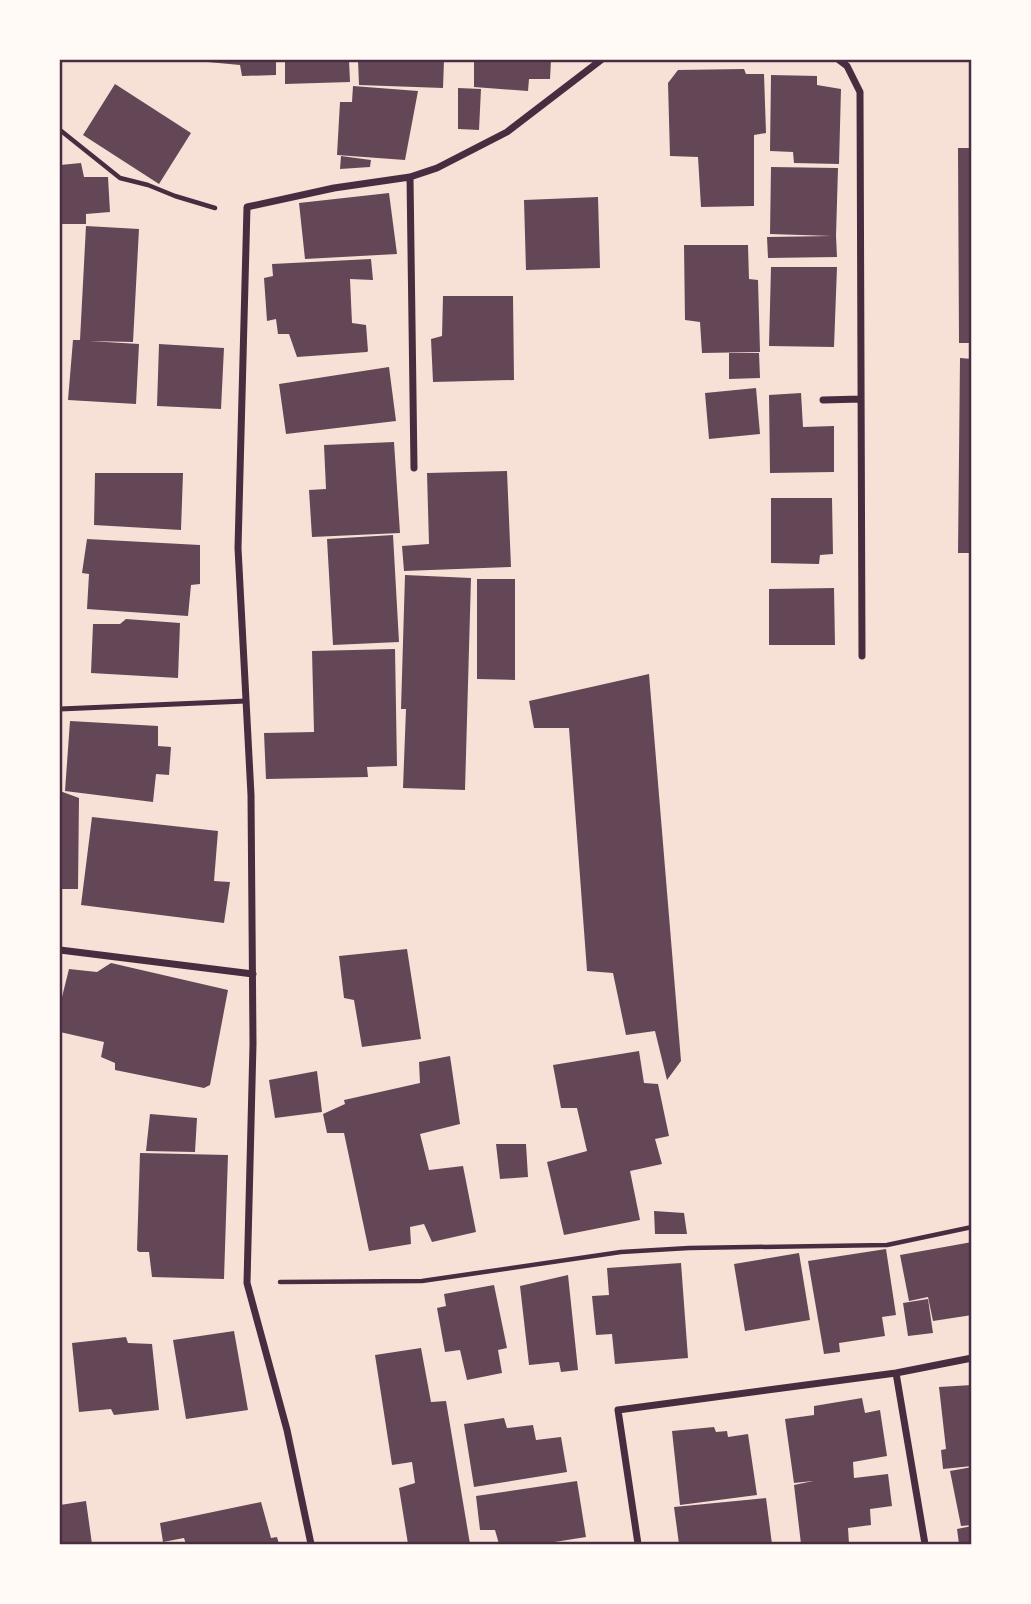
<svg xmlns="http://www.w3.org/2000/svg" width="1031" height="1604" viewBox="0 0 1031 1604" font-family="Commissioner,sans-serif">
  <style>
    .building { fill: #644757 }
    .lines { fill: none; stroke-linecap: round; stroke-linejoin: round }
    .path { stroke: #4a2c40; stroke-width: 4.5 }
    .service { stroke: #4a2c40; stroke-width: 5 }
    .minor { stroke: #4a2c40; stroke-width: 7 }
    .neatline { fill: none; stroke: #4a2c40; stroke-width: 2.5 }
  </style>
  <rect width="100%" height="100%" fill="#f7e1d7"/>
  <!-- building -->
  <path class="building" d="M197,60H276V75L242,76L240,65L197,61Z
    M285,60H349L350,82L285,84Z
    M358,60H444L443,88L359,85Z
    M474,60H551L550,79H529L528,91L474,87Z
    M744,69L746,74H764L766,133L754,135V206L701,207L698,157L670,156L668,83L678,70Z
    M771,75L817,76V85L841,89L839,164L794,163L793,152L770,151Z
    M115,84L191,133L159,184L83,135Z
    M353,86L418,91L405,160L337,155L340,102H352Z
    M458,88L481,89L479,130L458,129Z
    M958,148H972V343H959Z
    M341,156L371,160L370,167L340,169Z
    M81,163L84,177H108L110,212L86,214V224H60V165Z
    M771,167L838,168L836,236L837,257L768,258L767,237L832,236L770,234Z
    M389,193L397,254L305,259L299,203Z
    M598,197L600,268L526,270L524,200Z
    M86,226L139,229L133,342L89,341L139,344L136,404L68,400L73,340H80Z
    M684,245H748L749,279L758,280L760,352L702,353L700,322L685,320Z
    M371,259L373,280L350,279L352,323L366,325L368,351L367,352L297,357L289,334H278L276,319L267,321L264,278L273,276L272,264Z
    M771,267H837L834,347L769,346Z
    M443,296H513L514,380L433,382L431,339L442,336Z
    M159,344L224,348L221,409L157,406Z
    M729,353H759L760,378L729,379Z
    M960,358L972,359V553H958Z
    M389,367L396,421L286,434L279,384Z
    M756,388L760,434L709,439L705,393Z
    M801,393L803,427L834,426V472L770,473L769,395Z
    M394,442L400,533L312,537L309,490L326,489L324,445Z
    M507,471L511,567L404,571L402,546L429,544L427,473Z
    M95,473H183L181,530L94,525Z
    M771,498H832L833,554L820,555L819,564L771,563Z
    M393,535L399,642L333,645L327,539Z
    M87,539L200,545V584L191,585L188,616L87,609L89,574L82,573Z
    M405,575L471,578L465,790L403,788L406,709H401Z
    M477,579H515V680L477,679Z
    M834,588L835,645H769V589Z
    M126,619L180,623L178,678L91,673L93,624H120Z
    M395,649L397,766L367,767L368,777L266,779L264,733L314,732L312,651Z
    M649,674L681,1061L667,1080L655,1031L626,1035L613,973L587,971L569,728H534L529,701Z
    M70,721L158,726V746L171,747L169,775L156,774L153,802L65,791Z
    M60,791L79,798L78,889H60Z
    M92,817L218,831L214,881L230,882L224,923L81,905Z
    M407,949L421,1039L362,1047L354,1000L344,998L339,956Z
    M111,963L228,990L210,1085L204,1088L115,1070V1063L101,1057L104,1042L60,1032V1005L69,969L97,972Z
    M639,1051L644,1083L658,1084L669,1136L655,1139L662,1164L630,1171L640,1220L564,1235L547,1162L587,1151L577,1108H561L553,1065Z
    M450,1056L460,1124L420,1134L429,1170L463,1166L476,1232L432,1242L424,1224L410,1227L411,1244L369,1251L344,1133H327L323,1114L345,1104L344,1100L420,1083L419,1062Z
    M317,1071L322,1112L275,1118L269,1080Z
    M150,1114L197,1118L195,1152L146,1151Z
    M496,1144H526L528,1177L500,1179Z
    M140,1153L228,1155L224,1279L152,1277L149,1252H139L137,1250Z
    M654,1211L684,1213L687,1234H655Z
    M972,1242V1315L933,1321L928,1297L909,1301L900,1255Z
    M886,1249L896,1315L882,1317L885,1336L839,1343L840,1352L824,1354L808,1261Z
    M799,1253L810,1320L745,1331L734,1264Z
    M681,1263L688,1358L615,1364L612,1334L596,1335L592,1296L609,1295L607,1268Z
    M568,1275L578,1370L561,1372L559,1362L529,1365L520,1286Z
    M494,1285L507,1348L498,1350L502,1373L467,1380L460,1350L445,1352L437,1308L446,1306L444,1294Z
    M928,1299L933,1333L908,1336L903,1303Z
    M234,1331L248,1410L186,1419L173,1340Z
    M126,1337L128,1343L152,1344L159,1410L114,1415L111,1409L79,1412L72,1343Z
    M421,1348L431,1402L446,1401L470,1544H408L399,1488L415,1483L412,1462L392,1465L375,1355Z
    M972,1385V1466L943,1469L941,1450L946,1449L939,1387Z
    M862,1398L865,1413L880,1410L887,1456L853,1462L854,1478L888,1474L892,1506L870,1509L871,1525L848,1528L849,1544H801L794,1485L813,1481L794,1483L785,1419L814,1415V1406Z
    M504,1418L507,1428L533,1425L536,1440L561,1437L567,1472L474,1487L464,1424Z
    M714,1427L716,1432L727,1431L728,1437L748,1434L757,1495L680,1505L672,1431Z
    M972,1467V1525L961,1526L950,1471Z
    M577,1481L586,1537L542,1544H499L495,1530H480L476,1496Z
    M766,1498L772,1544H679L674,1507Z
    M86,1501L92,1544H60V1505Z
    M261,1502L271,1538L277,1537L279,1544H186L184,1538L163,1542L160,1523Z
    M972,1526V1544H959L957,1529Z"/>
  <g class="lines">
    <!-- path -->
    <path class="path" d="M60,130L120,178L148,185L175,196L215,208
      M280,1282L422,1281L621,1252L689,1248L887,1245L972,1227"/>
    <!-- service -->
    <path class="service" d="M60,709L246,701"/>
    <!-- minor -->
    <path class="minor" d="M839,60L847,66L860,92L862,656
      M410,177L414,468
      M823,400L861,399
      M60,950L253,974
      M896,1373L925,1544
      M311,1544L287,1430L247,1283L253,1044L251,795L238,548L247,207L334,188L410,177L437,168L507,132L601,60
      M638,1544L618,1410L896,1373L972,1358"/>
  </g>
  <!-- border -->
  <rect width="1031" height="1604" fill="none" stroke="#fffaf5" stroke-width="122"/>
  <rect x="61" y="61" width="909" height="1482" class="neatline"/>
</svg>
